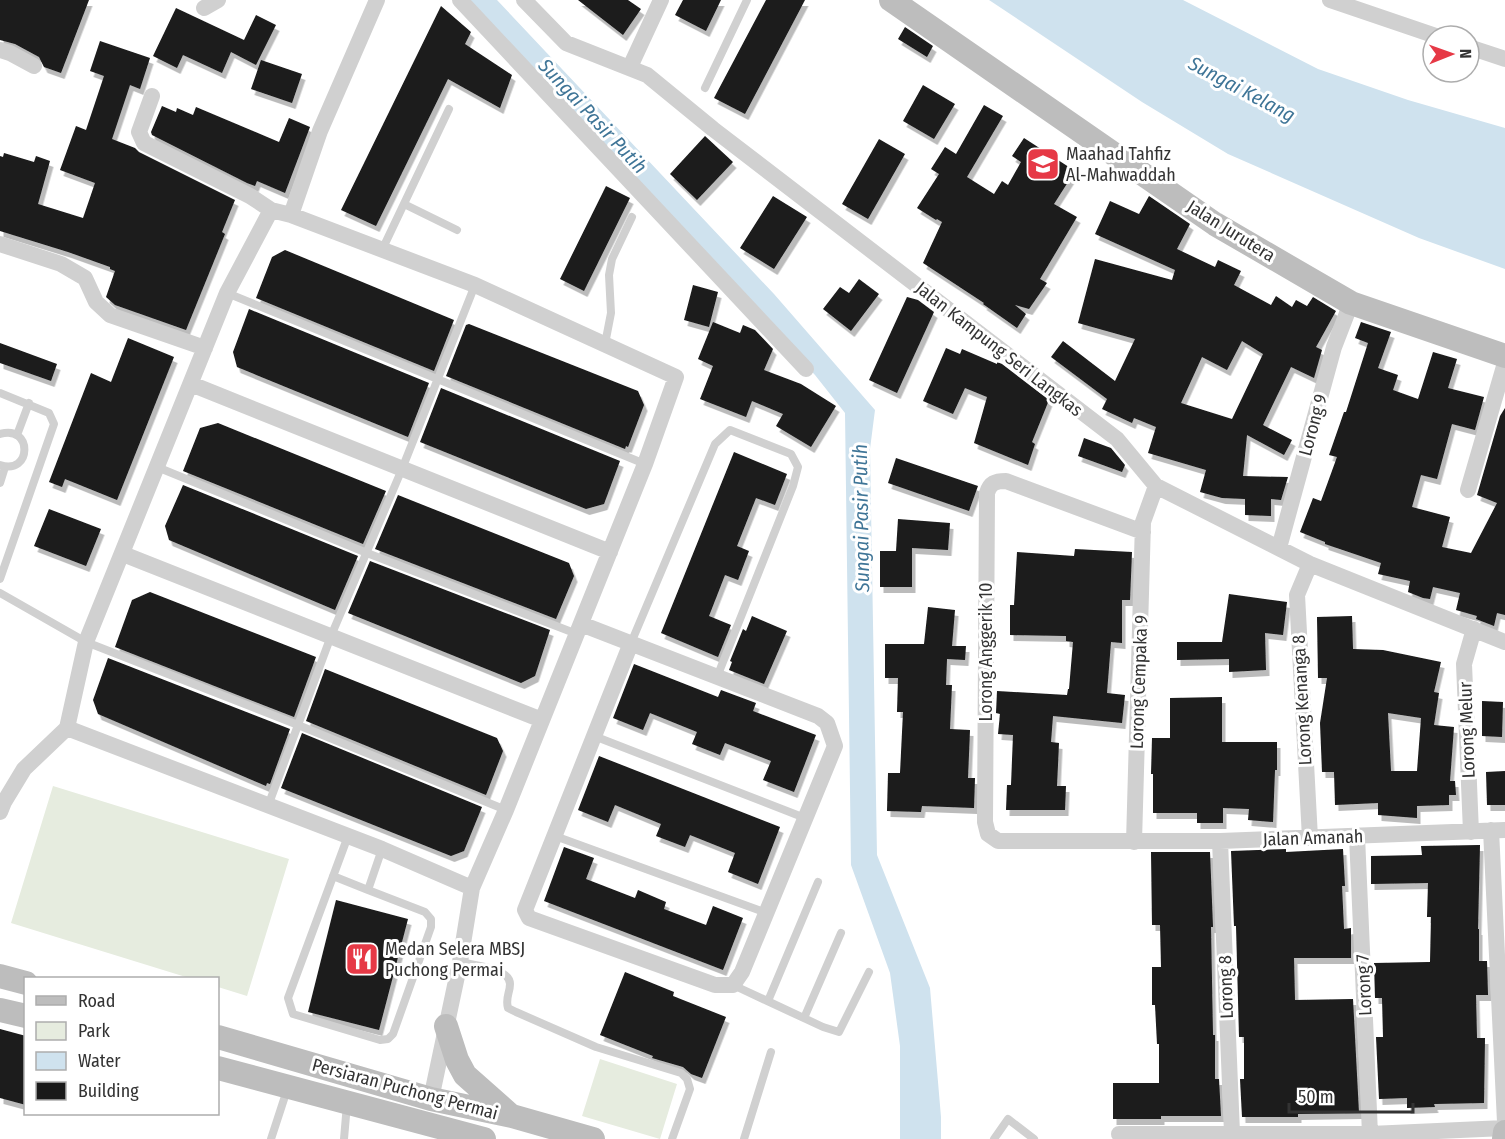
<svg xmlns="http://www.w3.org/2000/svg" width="1505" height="1139" viewBox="0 0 1505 1139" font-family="'Fira Sans Condensed',sans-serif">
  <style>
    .green { fill: #e6ecdf }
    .water { fill: #cfe2ee }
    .building { fill: #1a1a1a; fill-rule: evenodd; filter: url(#shadow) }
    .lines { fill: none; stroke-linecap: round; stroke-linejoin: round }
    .lane { stroke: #d0d0d0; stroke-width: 8 }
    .street { stroke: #d0d0d0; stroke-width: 16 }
    .secondary { stroke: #bdbdbd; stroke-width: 24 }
    .labels { text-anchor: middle; stroke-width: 6; stroke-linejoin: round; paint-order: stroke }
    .poi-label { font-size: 18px; fill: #333; stroke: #fff; text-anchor: start }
    .street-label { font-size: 18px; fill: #333; stroke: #fff }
    .water-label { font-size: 20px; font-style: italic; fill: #3f7597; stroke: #fff }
  </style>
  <defs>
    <filter id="shadow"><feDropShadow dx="3.5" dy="6" stdDeviation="0" flood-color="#0004"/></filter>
  </defs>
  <rect width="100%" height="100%" fill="#fff"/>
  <!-- green -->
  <path class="green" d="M53,786L289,859L247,996L218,987V978H189L11,923Z
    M600,1059L677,1084L660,1139L582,1116Z"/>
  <!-- water -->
  <path class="water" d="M464,0H497L774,294L875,410L870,449L877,855L930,988L941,1117V1139H900V1046L890,973L851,865L845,413L815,375Z
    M989,0H1183L1318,69L1408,100L1505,128V269L1419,238L1228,154L1142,102Z"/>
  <!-- building -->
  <path class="building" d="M0,0H89L61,73L44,67L39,57L15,44L0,40Z
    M578,0H628L641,9L623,35Z
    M683,0H721L706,31L675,15Z
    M766,0H805L745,114L714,98Z
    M441,6L471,32L465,44L512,75L500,108L448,79L376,226L341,210Z
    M176,8L244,40L256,15L276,25L256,65L231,52L222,73L183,55L177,68L153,56Z
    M905,27L933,46L927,57L898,39Z
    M100,41L150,58L140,89L130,85L112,139L135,148L139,152L235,200L222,232L225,234L186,330L115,305L106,297L115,271L110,269V267L68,252L0,231V156L3,157L4,153L34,162L36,156L50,161L38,204L83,218L95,183L60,170L76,126L86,130L104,76L90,71Z
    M261,60L302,74L292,103L251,89Z
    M923,85L955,104L934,139L903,121Z
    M984,105L1003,116L967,177L994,194L1002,181L1008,185L1021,162L1012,156L1024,138L1075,171L1054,204L1077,217L1040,279L1047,283L1029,309L1015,305L1026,314L1017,328L983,304L984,303L923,263L942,222L937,219L936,220L917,208L939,174L931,169L945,147L956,154Z
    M162,106L176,112L177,108L193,115L196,107L279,142L289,118L310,127L285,193L257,181L255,186L247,183L152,135L151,132Z
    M705,136L733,162L697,200L670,174Z
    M879,139L905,154L868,219L842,204Z
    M606,186L630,198L584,291L560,279Z
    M773,196L807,217L774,269L740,248Z
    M1149,196L1190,224L1177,249L1215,267L1218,260L1241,271L1234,285L1271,305L1276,296L1292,307L1296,300L1307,306L1313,297L1336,311L1316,347L1322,350L1314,378L1291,367L1263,425L1292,440L1284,455L1247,435L1243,476L1288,477L1281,500L1271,499V516L1245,515V499L1222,498L1200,492L1206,470L1148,453L1156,427L1134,418L1132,423L1102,409L1107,399L1051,357L1063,341L1115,381L1135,339L1078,323L1095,259L1172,280L1175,270L1095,234L1110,201L1139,214ZM1242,341L1263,354L1232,419L1181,403L1202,357L1227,370Z
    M285,250L454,320L434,371L256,298L272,257Z
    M859,279L879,294L851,331L823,309L840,287L849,293Z
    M693,285L718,292L709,327L684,320Z
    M907,297L918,300L934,312L897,393L869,380Z
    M249,309L429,383L408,437L237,367L233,352Z
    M713,322L740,333L743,325L755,330L773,349L764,370L801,384L836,406L811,447L776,426L783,414L752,401L746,417L700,399L713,366L698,359Z
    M1361,322L1391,332L1378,368L1398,375L1393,390L1418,399L1433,352L1457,359L1448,388L1484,397L1475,430L1452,424L1437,479L1421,475L1412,507L1450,517L1442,547L1471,553L1497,503L1477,495L1500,416L1505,408V615L1497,613L1494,626L1476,619L1477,616L1456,610L1460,593L1433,587L1430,599L1423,598L1408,592L1410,581L1378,574L1381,563L1325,544V542L1300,532L1313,498L1321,501L1337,457L1329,455L1344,412H1346L1368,343L1355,338Z
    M469,324L638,391L644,405L628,447L626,446L625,449L446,376L466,325Z
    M128,338L174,357L117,500L65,479L62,487L49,482L91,373L111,382Z
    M0,343L57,364L51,381L0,363Z
    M946,348L960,354L962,349L997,364V362L1002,364L1049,400L1032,442L1035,444L1028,465L974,443L987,397L965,388L953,414L923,401Z
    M441,388L620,461L604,504L586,509L420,442Z
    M218,423L386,491L363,544L183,471L200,428Z
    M1084,438L1111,448L1125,465L1122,472L1078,456Z
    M734,452L787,474L775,505L756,498L737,546L749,551L738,580L725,575L709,616L731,625L718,657L661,633Z
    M896,458L978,486L969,511L888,483Z
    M183,485L358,556L335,610L169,540L165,526Z
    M398,495L569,563L574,576L556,619L375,549Z
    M49,509L101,529L86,566L34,546Z
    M898,519L950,523L948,550L912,548V587H880V551H896Z
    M1075,549L1132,552L1130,600H1122V643L1111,642L1107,693L1125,695L1122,723L1053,716L1051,742L1059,743L1057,786H1066L1065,810H1006L1007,785H1011L1013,735L998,734L1000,714L996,713L997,691L1067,695L1068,689H1069L1073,642L1066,641V636L1010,635V605H1014L1017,552L1074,556Z
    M370,561L550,630L535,676L521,683L348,613Z
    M150,592L316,657L294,717L115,647L132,600Z
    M1229,594L1287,602L1283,635L1265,633L1266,670L1229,672V659L1177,660V642H1222Z
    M928,607L955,610L952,646H966L965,660L947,659L946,685H952L950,729L970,730L968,778H975L974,808L922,806L921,812L887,811L888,773H900L903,712H897L898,678H885V644H924Z
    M752,616L787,631L764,684L729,670L732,662L730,661L743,629L746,631Z
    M1352,616L1353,649L1383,650L1441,662L1434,692L1439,693L1434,725L1454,727L1450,781H1455L1456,795H1449V805L1417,806V818L1378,815V803L1335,805L1334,772H1322L1320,723L1327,678H1318L1317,617ZM1388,713L1421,718L1417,771H1391Z
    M108,658L290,729L270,784L267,783L266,786L98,714L93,700Z
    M634,664L718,697L721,690L756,703L753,711L816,735L794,792L763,780L771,761L725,743L720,755L692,744L697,732L650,713L643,730L613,718Z
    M325,669L497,738L503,751L486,795L306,721Z
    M1222,697V742H1277V770H1275L1273,822L1248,820L1249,809L1223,808V823H1197V813H1153V774H1151L1152,738H1170V698Z
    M1482,701L1503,702L1502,737L1482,736Z
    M302,733L482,807L464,851L451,856L281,788Z
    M599,756L780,827L758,884L728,872L735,853L690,835L685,847L656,836L661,824L615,805L608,822L578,810Z
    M1505,771V805H1487L1486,772Z
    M1480,845L1478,929H1479V961H1487L1488,995H1476L1477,1038H1485L1484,1103L1434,1104L1435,1107L1407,1108V1098L1379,1099L1376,1037H1383L1382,998H1375L1374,963L1430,962L1431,917H1427L1428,883L1371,884V856L1422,855L1421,846Z
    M564,847L594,858L586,879L635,898L638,890L666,902L664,909L706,925L713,906L743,918L723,970L544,901Z
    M1286,849V852L1343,849L1345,886H1342L1344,929L1351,928V958H1294L1295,1000L1353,999L1359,1113L1298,1114V1117H1242L1240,1079H1244V1037H1239L1236,926H1234L1231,851Z
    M1151,852H1210L1213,927H1211L1213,1035H1215V1079H1219L1221,1116H1161V1119H1113V1083H1159V1044H1157L1155,1005H1152V967H1161L1160,925H1152Z
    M336,900L408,919L379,1030L308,1012Z
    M625,972L674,992L673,996L726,1017L702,1078L691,1074L683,1067L652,1058L653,1056L600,1035Z
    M0,1029L26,1036V1105L0,1098Z"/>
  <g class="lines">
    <!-- lane -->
    <path class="lane" d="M705,88L747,0
      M404,204L457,230
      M382,250L449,109
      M227,293L645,464
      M605,344L611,313L609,275L612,259L632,217
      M0,393L49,413L54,424L0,579
      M0,434C33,424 32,476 0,465
      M17,435L29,403
      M157,467L367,553L577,634
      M0,483L5,467
      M0,593L86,642L298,725L506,810
      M631,643L715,444L730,430L791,454L798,467L793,486L717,677
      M594,736L805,818
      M268,806L331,636L402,469L475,285
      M348,836L288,998L293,1014L380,1040L388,1039L393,1034L431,927V919L425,912L368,890L382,849
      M555,836L767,913
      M333,876L368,890
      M460,962C473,965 510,968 510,984C510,993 505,998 508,1008L516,1012L596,1047L681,1073L687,1079L690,1089L672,1139
      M733,985L823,1027L839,1032L869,972
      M768,1001L818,882
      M804,1018L841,933
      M271,1139L287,1090
      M344,1139L347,1104
      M744,1139L771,1052
      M994,1139L1008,1119L1034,1139"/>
    <!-- street -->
    <path class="street" d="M460,0L806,369
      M524,0L566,43L647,75L713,129L1117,439L1156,486L1310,564L1505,642
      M1330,0L1436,36
      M204,8L218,0
      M1469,47L1505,59
      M0,50L10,53L34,66
      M630,67L661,0
      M152,96L139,132L144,143L250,196L271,210
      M291,215L320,131L377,0
      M0,244L61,264L85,278L96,302L110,315L205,348
      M191,384L610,552
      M1468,490L1505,363
      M1143,532L1006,481C995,481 990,483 987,493L985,822L988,834L998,841H1220L1505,830
      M1279,548L1334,347L1351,303
      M123,554L542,720
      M581,624L818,716L827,723L835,746L742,972L733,985H715L529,918L525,910L631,643
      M67,728L382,849L472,888
      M0,812L4,802L24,769L67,728L86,642L227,293L271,210L291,215L475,285L676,377L645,464L506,810L472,888L460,962L431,1099
      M1491,830L1505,1122
      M1471,832L1464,664L1474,629
      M1357,836L1370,1134
      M1310,838L1297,595L1310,564
      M1220,841L1232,1133
      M1134,842L1143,522L1156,486
      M1119,1134H1370L1505,1128"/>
    <!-- secondary -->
    <path class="secondary" d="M891,0L1215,224L1351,303L1505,356
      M0,976L26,983
      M0,1010L26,1016
      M446,1026L457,1060L465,1075L509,1114
      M218,1037L431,1099L512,1116L593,1139
      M218,1068L484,1139
      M1504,1139L1505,1132"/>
  </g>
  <!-- icons -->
  <defs>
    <symbol id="school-square" viewBox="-11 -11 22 22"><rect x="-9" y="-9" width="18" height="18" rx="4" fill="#e63946" stroke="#fff"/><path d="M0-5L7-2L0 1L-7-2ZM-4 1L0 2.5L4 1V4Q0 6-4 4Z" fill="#fff"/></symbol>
    <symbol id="restaurant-square" viewBox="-11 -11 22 22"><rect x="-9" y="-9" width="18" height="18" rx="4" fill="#e63946" stroke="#fff"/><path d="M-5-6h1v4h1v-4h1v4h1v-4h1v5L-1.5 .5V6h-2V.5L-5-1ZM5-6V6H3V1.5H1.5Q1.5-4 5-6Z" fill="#fff"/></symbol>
  </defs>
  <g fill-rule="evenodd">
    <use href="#school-square" x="1024" y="145" width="38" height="38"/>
    <use href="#restaurant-square" x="343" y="940" width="38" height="38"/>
  </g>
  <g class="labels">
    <!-- poi labels -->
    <g class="poi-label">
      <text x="1066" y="160">Maahad Tahfiz<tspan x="1066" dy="21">Al-Mahwaddah</tspan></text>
      <text x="385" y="955">Medan Selera MBSJ<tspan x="385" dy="21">Puchong Permai</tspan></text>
    </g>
    <!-- street labels -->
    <g class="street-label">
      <text transform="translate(1231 231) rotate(32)" y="6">Jalan Jurutera</text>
      <text transform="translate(999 349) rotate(38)" y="6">Jalan Kampung Seri Langkas</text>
      <text transform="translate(1313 425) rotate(-75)" y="6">Lorong 9</text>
      <text transform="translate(986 652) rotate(-90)" y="6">Lorong Anggerik 10</text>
      <text transform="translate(1139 682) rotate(-88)" y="6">Lorong Cempaka 9</text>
      <text transform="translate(1302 700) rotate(-93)" y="6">Lorong Kenanga 8</text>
      <text transform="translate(1467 730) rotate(-92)" y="6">Lorong Melur</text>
      <text transform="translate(1313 838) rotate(-2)" y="6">Jalan Amanah</text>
      <text transform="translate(1364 985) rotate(-93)" y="6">Lorong 7</text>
      <text transform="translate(1226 987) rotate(-92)" y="6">Lorong 8</text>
      <text transform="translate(405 1089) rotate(15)" y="6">Persiaran Puchong Permai</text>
    </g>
    <!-- water labels -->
    <g class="water-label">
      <text transform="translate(1242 89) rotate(28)" y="7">Sungai Kelang</text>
      <text transform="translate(593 116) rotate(47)" y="7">Sungai Pasir Putih</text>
      <text transform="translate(861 518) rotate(-91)" y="7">Sungai Pasir Putih</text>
    </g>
  </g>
  <!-- legend -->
  <rect x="24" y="977" width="195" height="138" fill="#ffffff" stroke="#adadad" stroke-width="1.5"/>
  <rect x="36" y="996" width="30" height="9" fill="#bdbdbd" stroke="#adadad" stroke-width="1.5"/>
  <text x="78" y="1007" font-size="18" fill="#333333">Road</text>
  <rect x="36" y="1022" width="30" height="18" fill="#e6ecdf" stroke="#adadad" stroke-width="1.5"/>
  <text x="78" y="1037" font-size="18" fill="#333333">Park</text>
  <rect x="36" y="1052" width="30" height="18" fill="#cfe2ee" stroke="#adadad" stroke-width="1.5"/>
  <text x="78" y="1067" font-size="18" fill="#333333">Water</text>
  <rect x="36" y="1082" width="30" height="18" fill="#1a1a1a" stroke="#adadad" stroke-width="1.5"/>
  <text x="78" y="1097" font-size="18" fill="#333333">Building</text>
  <!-- north arrow -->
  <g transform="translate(1451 54) rotate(89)"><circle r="28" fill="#ffffff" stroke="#adadad" stroke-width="1.5"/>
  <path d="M0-4.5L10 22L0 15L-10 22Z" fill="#e63946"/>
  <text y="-9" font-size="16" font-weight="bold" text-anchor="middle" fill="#333333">N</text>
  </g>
  <!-- scale -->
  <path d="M1289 1103v9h124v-9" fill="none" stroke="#333333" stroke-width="3"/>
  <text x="1298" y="1103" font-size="18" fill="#333333" stroke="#ffffff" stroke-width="4.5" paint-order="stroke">50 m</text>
</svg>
